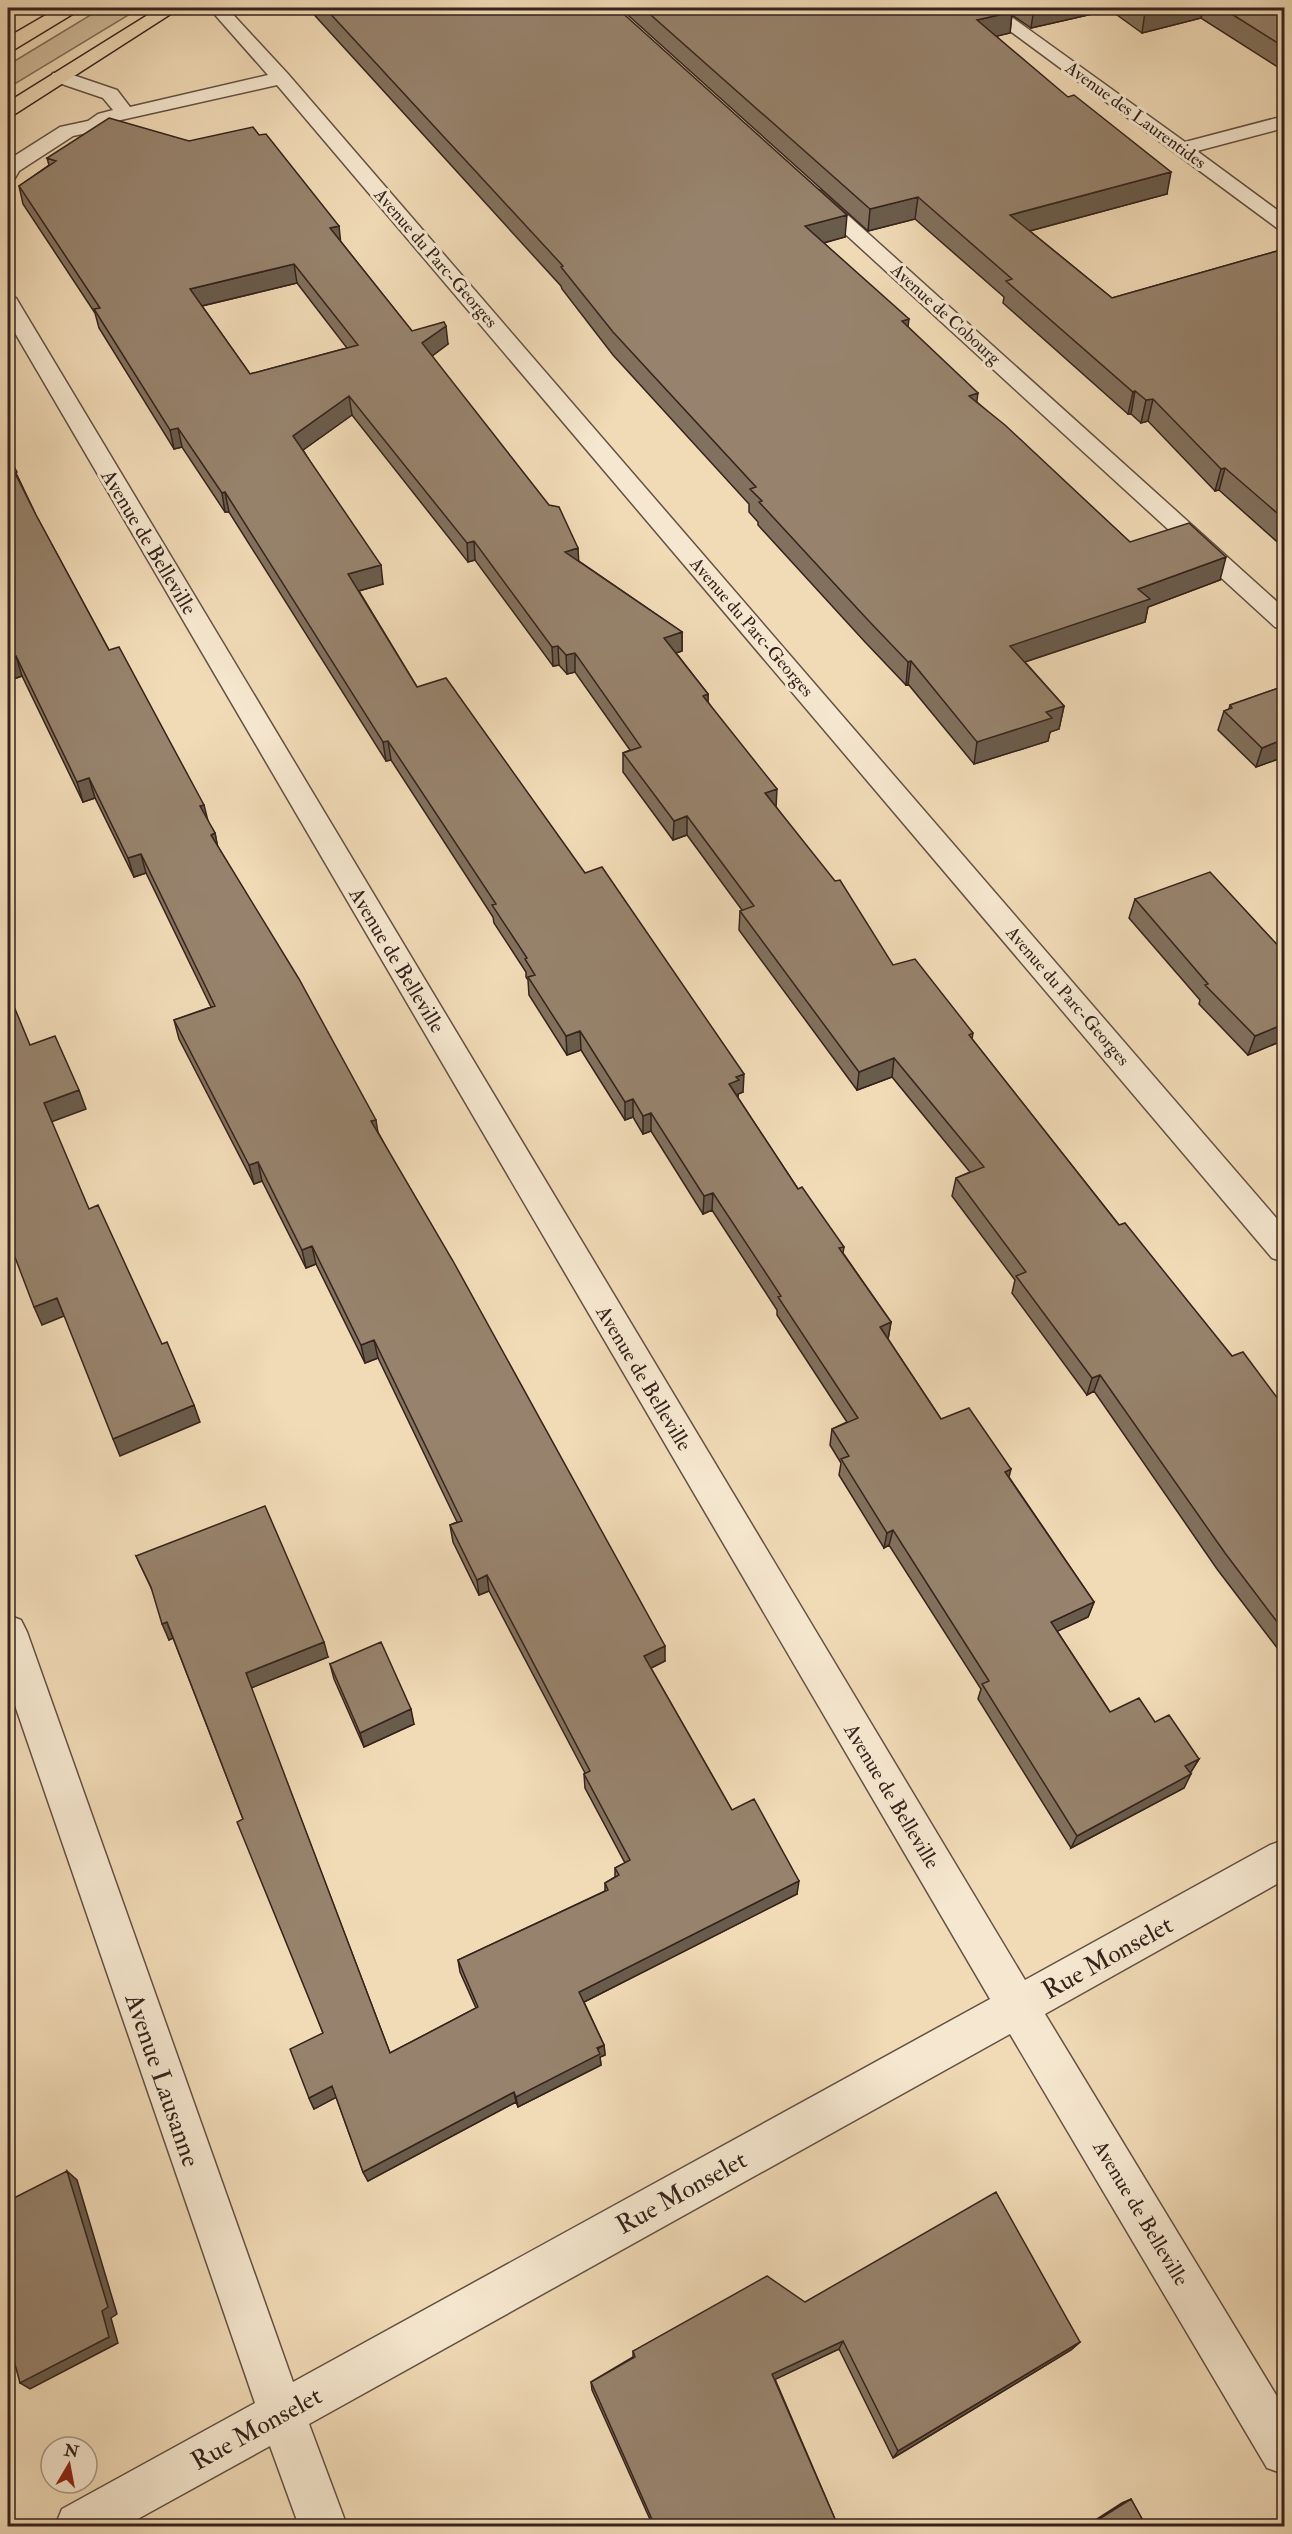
<svg xmlns="http://www.w3.org/2000/svg" width="1292" height="2534" viewBox="0 0 1292 2534" font-family="'IM FELL Double Pica',serif">
  <style>
    .green { fill: #d1bc9d; stroke: #83705c; stroke-width: 1.5 }
    .lines { fill: none; stroke-linecap: round; stroke-linejoin: round }
    .minor-casing { stroke: #645143; stroke-width: 3 }
    .major-casing { stroke: #35231c; stroke-width: 3 }
    .minor { fill: #f6e8d0; fill-rule: evenodd }
    .major { fill: #f1dbb7; fill-rule: evenodd }
    .wall { fill: #82715e; stroke: #35231c; stroke-width: 1.5; fill-rule: evenodd }
    .shaded-wall { fill: #6a5c4c; stroke: #35231c; stroke-width: 1.5 }
    .building { fill: #97836d; stroke: #35231c; stroke-width: 1.5; fill-rule: evenodd }
    .labels { text-anchor: middle; stroke-width: 6; stroke-linejoin: round; paint-order: stroke }
    .far-street-label { font-size: 18px; fill: #35231c; stroke: #f6e8d0 }
    .street-label { font-size: 21px; fill: #35231c; stroke: #f6e8d0 }
    .near-street-label { font-size: 26px; fill: #35231c; stroke: #f6e8d0 }
  </style>
  <rect width="100%" height="100%" fill="#f1dbb7"/>
  <filter id="stains"><feTurbulence type="fractalNoise" baseFrequency=".00333" numOctaves="4"/><feColorMatrix values="0 0 0 0 .2 0 0 0 0 .09 0 0 0 0 .02 0 0 0 .5 -.17"/></filter>
  <radialGradient id="worn" r=".72"><stop offset=".6" stop-color="#630" stop-opacity="0"/><stop offset="1" stop-color="#630" stop-opacity=".3"/></radialGradient>
  <!-- green -->
  <path class="green" d="M102,8H140L8,88V65Z"/>
  <g class="lines">
    <defs>
      <path id="minor" d="M209,8H227L288,74L1284,1227V1262L1272,1258L277,85L112,122L101,130L73,136L19,171L15,178L8,180V160L60,127L88,121L98,114L113,110L103,98L53,81L51,77L53,73H67L117,90L130,107L268,75Z
        M979,8H999L1185,142L1284,116V128L1197,151L1284,215V230L1277,228Z
        M814,189L821,191L1284,608V629L1275,627L807,199L804,195L807,191Z
        M8,297L16,298L19,303L1025,1980L1270,1845L1284,1840V1880L1045,2014L1284,2408V2474L1267,2468L1010,2034L309,2424L347,2526H299L270,2446L125,2526H55L62,2509L255,2403L8,1685V1615L21,1620L27,1632L293,2382L990,1999L8,321Z"/>
      <path id="major" d="M58,8H79L76,12L15,49L8,50V37Z
        M159,8H180L15,114L8,116V102Z"/>
    </defs>
    <!-- minor casing -->
    <use href="#minor" class="minor-casing"/>
    <!-- major casing -->
    <use href="#major" class="major-casing"/>
    <!-- minor -->
    <use href="#minor" class="minor"/>
    <!-- major -->
    <use href="#major" class="major"/>
  </g>
  <!-- wall -->
  <path class="wall" d="M308,8H617L845,237L824,243L908,327L977,402L1130,542L1220,580L1148,607L1145,622L1025,662L1064,706L1059,729L1050,732L1048,741L974,764L908,684L906,685L865,642L758,525V522L749,512V504L613,355L562,289L561,286Z
    M620,8H1284V71L1201,18L1142,33L1110,10L1031,28L1012,15L1010,33L996,36L1167,194L1030,231L1112,298L1284,249V548L1219,490L1215,491L1148,421L1141,423L1131,414H1128L1003,303L1004,297L915,219L868,231Z
    M47,158L341,242L412,331L448,344L432,356L579,561L682,632V651L676,653L708,694V702L776,807L893,965L973,1033L972,1039L1119,1225L1232,1356L1284,1407V1657L1217,1569L1094,1391L1087,1395L1012,1293L1015,1280L952,1196L956,1178L970,1172L892,1077L857,1090L739,930L740,911L742,910L687,835L673,840L623,772V753L630,750L575,672L567,674L559,665L553,666L475,560L468,562L352,415L303,450L383,584L359,591L417,687L585,873L743,1092L738,1094V1098L798,1189L844,1247L843,1253L891,1322L888,1339L941,1419L1009,1477L1094,1602L1088,1617L1057,1631L1110,1712L1155,1722L1199,1759L1190,1773L1184,1788L1071,1848L978,1699L981,1689L889,1545L884,1548L839,1475L841,1463L830,1445L832,1429L847,1422L777,1315V1310L712,1210L703,1214L651,1131L643,1134L633,1117L625,1120L581,1050L567,1055L529,995L528,980L526,977V972L494,923L493,917L391,760L386,761L229,512H225L182,447L174,449L99,328L95,313L23,204L19,186L49,165ZM297,283L347,348L250,374L202,306Z
    M8,456L36,515L109,650L208,822L215,833L217,845L378,1132L665,1661L651,1668L732,1810L797,1894L584,2002L604,2045L605,2055L600,2057L601,2065L518,2107L516,2102L368,2181L363,2172L336,2097L314,2109L309,2098L323,2033L243,1819L173,1638L169,1640L153,1592L136,1556L328,1657L251,1688L390,2053L476,2008L460,1972L458,1960L605,1891V1883L615,1877V1868L625,1863L585,1788L584,1774L585,1773L489,1591L479,1595L453,1542L450,1525L457,1522L378,1358L365,1363L316,1264L306,1268L262,1181L254,1184L179,1039L174,1020L211,1007L146,873L134,877L95,798L83,802L22,676L8,681Z
    M1284,686V757L1256,767L1218,730L1224,711L1229,709L1230,705Z
    M1135,899L1284,1040L1248,1055L1199,1004L1200,1000L1129,918Z
    M330,1664L414,1724L364,1747L334,1679Z
    M805,2302L1080,2342L1071,2350L893,2458L839,2349L775,2379L838,2526H653L592,2390L591,2382L633,2357V2351Z
    M1131,2499L1146,2526H1086L1122,2503Z"/>
  <!-- shaded-wall -->
  <path class="shaded-wall" d="M1034,8H1110V10L1031,28Z
    M1162,8H1204L1201,18L1142,33L1145,12Z
    M1012,12L1010,33L974,42L977,20Z
    M1171,172L1167,194L1007,237L1010,215Z
    M918,197L915,219L868,231L870,209Z
    M847,215L845,237L804,248L805,226Z
    M339,226L341,245L330,228Z
    M294,264L297,283L193,308L190,289Z
    M909,319L906,342L902,321Z
    M446,326L448,344L424,362L422,343Z
    M1135,391L1131,414H1128L1133,392Z
    M978,393L975,415L969,396Z
    M349,396L352,415L296,455L293,436Z
    M1153,399L1148,421L1141,423L1146,400Z
    M178,428L182,447L174,449L170,430Z
    M1225,468L1219,490L1215,491L1221,469Z
    M225,492L229,512H225L222,493Z
    M474,541L475,560L468,562L467,543Z
    M578,548L579,567L565,552Z
    M1226,557L1220,580L1148,607L1145,622L1006,668L1010,646L1138,589Z
    M381,565L383,584L351,593L348,574Z
    M682,632V651L664,657V638Z
    M558,646L559,665L553,666L552,647Z
    M575,653V672L567,674L566,655Z
    M16,656L22,676L8,681V659Z
    M911,661L908,684L906,685L908,662Z
    M708,694V713L703,696Z
    M1064,706L1059,729L1050,732L1048,741L974,764L977,742L1046,712Z
    M1284,739V757L1256,767L1262,748Z
    M388,741L391,760L386,761L383,742Z
    M89,778L95,798L83,802L77,782Z
    M777,789L776,808L765,793Z
    M204,805L209,825L200,806Z
    M687,816V835L673,840L674,821Z
    M215,833L219,853L211,835Z
    M141,854L146,873L134,877L128,858Z
    M1284,1024V1040L1248,1055L1255,1036Z
    M580,1031L581,1050L567,1055L566,1036Z
    M894,1058L892,1077L857,1090L859,1072Z
    M744,1074L743,1092L738,1094V1098L729,1084L736,1077Z
    M79,1090L86,1109L51,1122L44,1103Z
    M633,1099V1117L625,1120V1102Z
    M651,1113V1131L643,1134V1116Z
    M376,1120L379,1139L371,1121Z
    M258,1162L262,1181L254,1184L249,1165Z
    M713,1193L712,1210L703,1214L704,1196Z
    M312,1246L316,1264L306,1268L302,1250Z
    M57,1298L64,1316L42,1325L34,1307Z
    M891,1322L888,1339L880,1327Z
    M374,1340L378,1358L365,1363L361,1345Z
    M1100,1375L1094,1391L1087,1395L1092,1378Z
    M194,1405L200,1422L120,1456L113,1439Z
    M1011,1469L1007,1485L1005,1472Z
    M893,1530L889,1545L884,1548L887,1533Z
    M487,1575L489,1591L479,1595L477,1580Z
    M1094,1602L1088,1617L1045,1637L1051,1622Z
    M167,1622L173,1638L169,1640L162,1624Z
    M324,1642L328,1657L251,1688L246,1673Z
    M665,1646V1661L645,1671L644,1656Z
    M411,1709L414,1724L364,1747L360,1733Z
    M1199,1759L1191,1772L1178,1780L1185,1766Z
    M1191,1774L1184,1788L1071,1848L1077,1836Z
    M799,1881L797,1894L580,2004L579,1992Z
    M604,2045L605,2055L600,2057L601,2065L518,2107L516,2097Z
    M332,2086L337,2097L314,2109L309,2098Z
    M514,2092L516,2102L368,2181L363,2172Z
    M67,2171L77,2180L117,2314L111,2318L118,2343L30,2389L20,2383L102,2311Z
    M843,2341L839,2349L770,2382L772,2374Z
    M1080,2342L1071,2350L893,2458L898,2451Z
    M13,2357L23,2363L13,2368L8,2365V2359Z"/>
  <!-- building -->
  <path class="building" d="M325,8H617L847,215L805,226L909,319L902,321L978,393L969,396L1005,425L1130,542L1189,523L1226,557L1138,589L1150,599L1010,646L1064,706L1046,712L1052,718L977,742L911,661L908,662L867,619L759,502L762,501L750,489L756,487L613,332L561,267L563,266Z
    M643,8H1006L1012,12L977,20L1068,97L1074,95L1171,172L1010,215L1112,298L1284,249V519L1225,468L1221,469L1153,399L1146,400L1135,391L1133,392L1006,281L1012,279L918,197L870,209Z
    M1140,8H1162L1145,12Z
    M1222,8H1284V47Z
    M109,118L189,141L253,127L259,135L266,134L339,226L330,228L412,331L444,322L446,326L422,343L549,505L559,507L578,548L565,552L682,632L664,638L708,694L703,696L777,789L765,793L835,881L840,880L893,965L915,959L973,1033L969,1035L1119,1225L1125,1223L1232,1356L1243,1352L1284,1407V1631L1225,1553L1100,1375L1092,1378L1016,1276L1026,1272L956,1178L984,1167L894,1058L859,1072L740,911L754,906L687,816L674,821L623,753L641,747L575,653L566,655L558,646L552,647L474,541L467,543L349,396L293,436L381,565L348,574L417,687L446,678L585,873L602,867L744,1074L736,1077L739,1080L729,1084L798,1189L802,1187L844,1247L839,1248L891,1322L880,1327L941,1419L969,1408L1011,1469L1005,1472L1094,1602L1051,1622L1110,1712L1139,1698L1155,1722L1169,1715L1199,1759L1185,1766L1191,1774L1077,1836L982,1684L989,1681L893,1530L887,1533L841,1459L849,1456L832,1429L858,1418L778,1297L781,1296L713,1193L704,1196L651,1113L643,1116L633,1099L625,1102L580,1031L566,1036L528,977L535,975L525,959L527,958L492,905L496,904L388,741L383,742L225,492L222,493L178,428L170,430L94,309L100,308L19,186L56,161L47,158ZM294,264L358,345L250,374L190,289Z
    M8,456L17,472L15,473L36,515L109,650L119,647L204,805L200,806L215,833L211,835L299,979L376,1120L371,1121L453,1261L665,1646L644,1656L732,1810L754,1799L799,1881L579,1992L604,2045L597,2048L600,2054L516,2097L514,2092L363,2172L332,2086L309,2098L290,2049L323,2033L237,1822L243,1819L167,1622L162,1624L151,1587L136,1556L265,1506L324,1642L246,1673L390,2053L478,2007L458,1960L608,1890L605,1883L619,1875L615,1868L630,1860L584,1774L590,1771L487,1575L477,1580L450,1525L462,1521L374,1340L361,1345L312,1246L302,1250L258,1162L249,1165L174,1020L215,1006L141,854L128,858L89,778L77,782L16,656L8,659Z
    M1284,686V739L1262,748L1224,711L1232,708L1230,705Z
    M1210,872L1284,952V1024L1255,1036L1205,985L1208,984L1135,899Z
    M8,992L30,1045L55,1036L79,1090L44,1103L89,1209L98,1205L162,1344L167,1342L194,1405L113,1439L57,1298L34,1307L8,1239Z
    M381,1642L411,1709L360,1733L330,1664Z
    M67,2171L108,2307L102,2311L109,2337L20,2383L13,2357L8,2359V2201Z
    M996,2192L1080,2342L898,2451L843,2341L772,2374L838,2526H655L591,2382L635,2357L633,2351L767,2276L805,2302Z
    M1131,2499L1146,2526H1088Z"/>
  <g class="labels">
    <!-- far-street labels -->
    <g class="far-street-label">
      <text transform="translate(1136 115) rotate(36)" y="6">Avenue des Laurentides</text>
      <text transform="translate(436 258) rotate(49)" y="6">Avenue du Parc-Georges</text>
      <text transform="translate(946 314) rotate(42)" y="6">Avenue de Cobourg</text>
      <text transform="translate(752 627) rotate(49)" y="6">Avenue du Parc-Georges</text>
      <text transform="translate(1068 996) rotate(49)" y="6">Avenue du Parc-Georges</text>
    </g>
    <!-- street labels -->
    <g class="street-label">
      <text transform="translate(149 542) rotate(59)" y="7">Avenue de Belleville</text>
      <text transform="translate(397 960) rotate(59)" y="7">Avenue de Belleville</text>
      <text transform="translate(644 1378) rotate(59)" y="7">Avenue de Belleville</text>
      <text transform="translate(892 1796) rotate(59)" y="7">Avenue de Belleville</text>
      <text transform="translate(1141 2213) rotate(59)" y="7">Avenue de Belleville</text>
    </g>
    <!-- near-street labels -->
    <g class="near-street-label">
      <text transform="translate(1107 1957) rotate(-29)" y="9">Rue Monselet</text>
      <text transform="translate(163 2080) rotate(71)" y="9">Avenue Lausanne</text>
      <text transform="translate(681 2192) rotate(-29)" y="9">Rue Monselet</text>
      <text transform="translate(256 2428) rotate(-29)" y="9">Rue Monselet</text>
    </g>
  </g>
  <!-- margin -->
  <rect width="1292" height="2534" fill="none" stroke="#f1dbb7" stroke-width="30"/>
  <rect x="9" y="9" width="1274" height="2516" fill="none" stroke="#35231c" stroke-width="3"/>
  <rect x="15" y="15" width="1262" height="2504" fill="none" stroke="#35231c" stroke-width="1.5"/>
  <!-- north arrow -->
  <g transform="translate(69 2465) rotate(10)"><circle r="28" fill="#f6e8d0" stroke="#a99988" stroke-width="1.5"/>
  <path d="M0-4.5L10 22L0 15L-10 22Z" fill="#8f2418"/>
  <text y="-9" font-size="16" font-weight="bold" text-anchor="middle" fill="#35231c">N</text>
  </g>
  <rect width="100%" height="100%" filter="url(#stains)"/>
  <rect width="100%" height="100%" fill="url(#worn)"/>
</svg>
